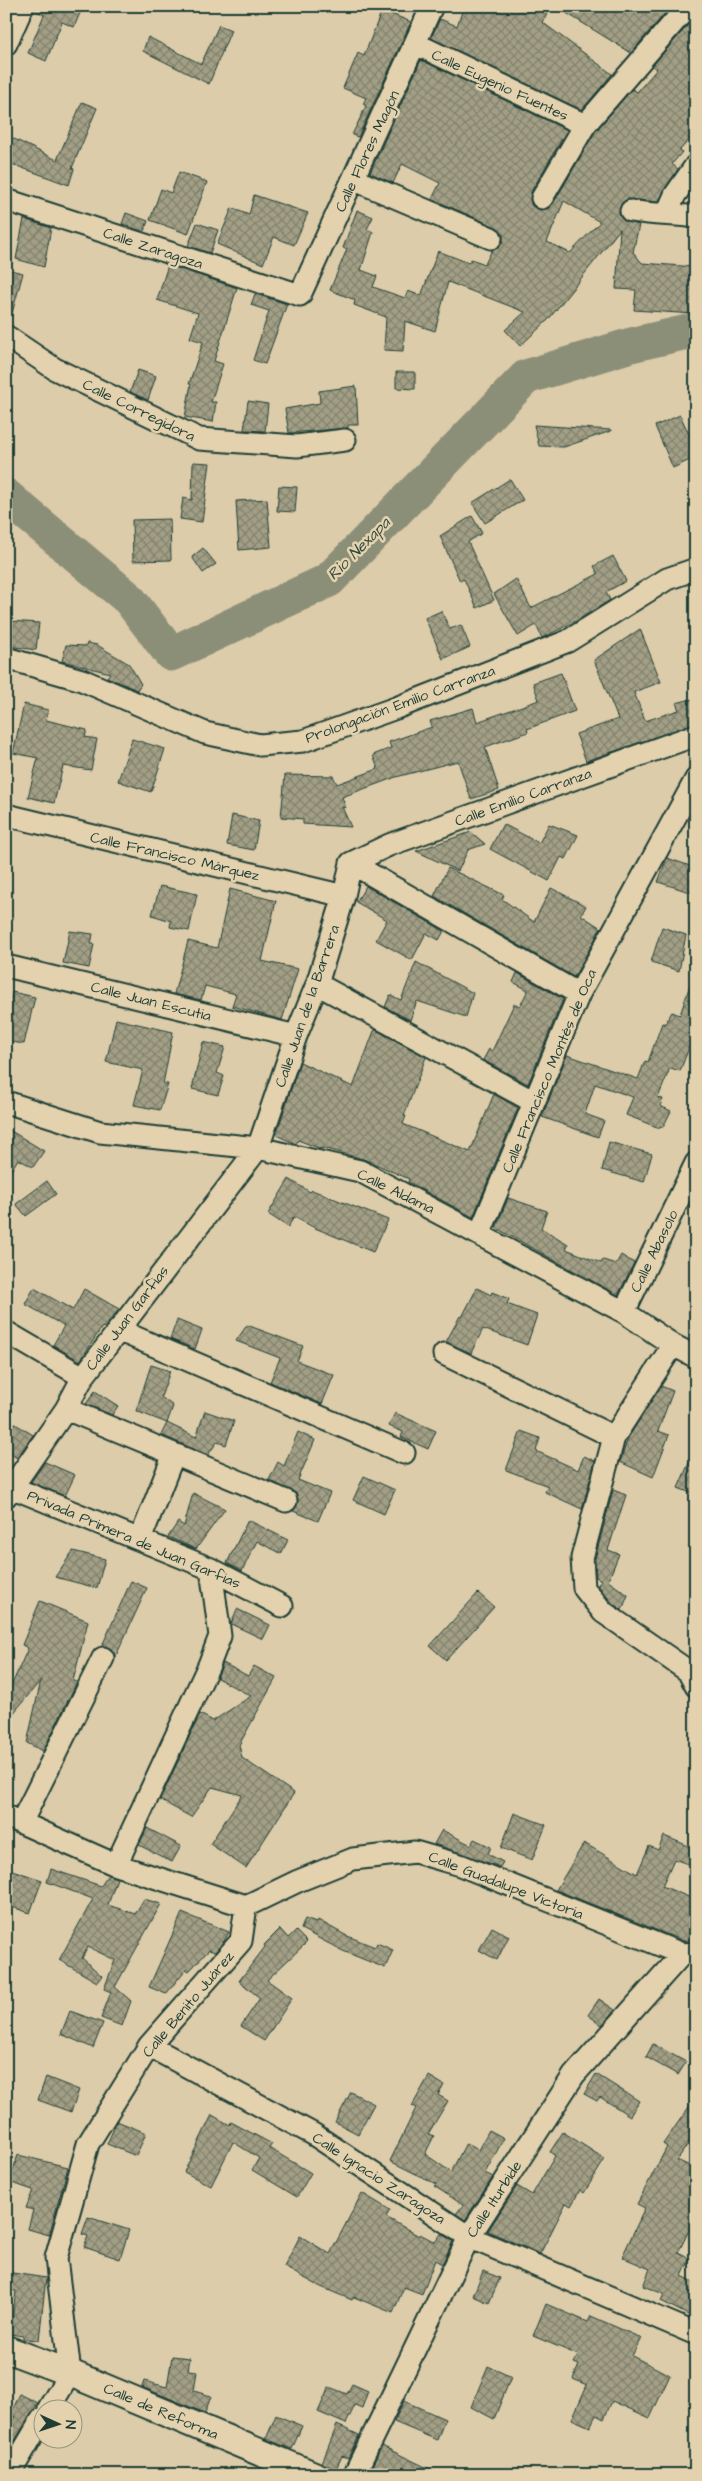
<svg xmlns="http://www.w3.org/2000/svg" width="702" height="2481" viewBox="0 0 702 2481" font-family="'Architects Daughter',sans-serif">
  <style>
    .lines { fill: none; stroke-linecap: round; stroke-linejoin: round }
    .river { stroke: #8c8f78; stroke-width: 35 }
    .building { fill: url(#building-cross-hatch); stroke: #1f3d34; fill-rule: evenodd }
    .minor-casing { stroke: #1f3d34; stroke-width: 25 }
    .major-casing { stroke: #1f3d34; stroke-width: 30 }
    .minor { stroke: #e4d2af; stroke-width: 21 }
    .major { stroke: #e4d2af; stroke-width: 26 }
    .labels { text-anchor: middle; stroke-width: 5; stroke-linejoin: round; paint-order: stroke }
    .street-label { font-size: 15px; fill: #1f3d34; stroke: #e4d2af }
    .water-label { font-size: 16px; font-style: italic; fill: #2f493e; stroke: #e4d2af }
  </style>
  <defs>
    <pattern id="building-cross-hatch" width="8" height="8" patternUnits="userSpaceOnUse" patternTransform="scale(1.25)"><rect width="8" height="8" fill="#a29f85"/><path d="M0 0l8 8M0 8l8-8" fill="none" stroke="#83836e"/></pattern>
  </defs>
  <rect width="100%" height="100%" fill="#dcccaa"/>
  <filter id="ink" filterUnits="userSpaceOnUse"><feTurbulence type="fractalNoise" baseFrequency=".02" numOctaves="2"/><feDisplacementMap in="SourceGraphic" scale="10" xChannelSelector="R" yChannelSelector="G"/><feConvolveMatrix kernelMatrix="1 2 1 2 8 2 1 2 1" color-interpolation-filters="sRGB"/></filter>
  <g filter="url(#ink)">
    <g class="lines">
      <!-- river -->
      <path class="river" d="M6,496L129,599L171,654L329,580L526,377L631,345L696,330"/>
    </g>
    <!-- building -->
    <path class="building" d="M35,6H83L74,27L62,22L46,61L28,53L44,15L35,10Z
      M464,6H553L542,22L612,74L582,110L431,38L440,19L457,26Z
      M555,6H671L631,53Z
      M382,10L411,22L358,137L352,135L366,106L363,104L366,98L343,88L358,53L364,56Z
      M696,16V132L680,150L682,152L672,164L678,169L658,202L627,199L622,203L619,210L624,221L639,225L633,252L642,263L696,267L694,314L634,310L636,290L616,289L620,229L548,320L520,346L505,330L525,312L448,282L435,331L405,321L403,351L384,350L386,317L354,305L355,300L330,290L347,249L343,248L357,210L373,217L367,229L373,232L361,270L377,276L373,287L405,298L408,291L421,296L438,251L469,263L471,259L485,264L492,250L498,248L503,242V236L496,227L432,199L440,183L402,164L393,183L370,173L421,60L567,130L531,192V205L542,210L553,204L595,132L632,89L637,92L657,69L652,66ZM564,201L600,222L570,253L547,242Z
      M219,25L231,30L209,84L143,51L148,37L201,64Z
      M82,102L97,108L72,168L74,169L69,185L6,162V135L57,160Z
      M179,172L207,182L188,234L150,220L161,189L171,193Z
      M254,195L308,213L294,245L274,237L263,264L217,244L232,208L249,215Z
      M126,213L148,221L144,232L122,224Z
      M24,219L51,228L44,267L16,259Z
      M197,223L218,230L210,253L188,246Z
      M168,265L237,288L214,361L223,364L211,402H216L213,422L185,417L191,384H189L203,342L190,338L198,313L157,300Z
      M6,269L23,273L11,317H6Z
      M255,294L287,304L265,364L253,360L269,311L251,305Z
      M138,370L156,376L148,400L130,392Z
      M396,372H415V389L396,388Z
      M356,386L358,425H348V428L289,433L285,409L320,403L319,391Z
      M248,401L268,404L265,431L244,430Z
      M680,415L696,449V457L673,468L655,426Z
      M534,425L611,430V431L564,447L539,446Z
      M193,462L210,463L202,522L180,519L183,498L192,500Z
      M510,479L523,500L485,523L472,503Z
      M279,486L297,487L295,512L277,511Z
      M267,499L271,547L239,550L236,501Z
      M472,516L482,533L468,542L494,600L477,608L464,579L460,581L440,536Z
      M170,519L171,560L133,561L132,520Z
      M203,548L216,564L203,573L192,557Z
      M613,556L626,581L606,592L610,600L576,621L542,638L536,625L518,636L494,594L516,579L531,608L598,574L594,566Z
      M441,611L450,629L461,625L470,647L443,659L425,618Z
      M10,621L39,623L36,650L8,646Z
      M640,629L661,682L634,692L645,721L679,710L676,703L696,698V723L586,761L576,734L618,719L594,660Z
      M87,643L97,645L129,664L141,684L137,690L107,677L110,673L62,661L66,645L86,646Z
      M561,673L575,711L527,729L528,732L485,747L499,790L471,799L458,761L396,777L342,797L346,808L342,807L351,827L303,824V819L281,817L285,775L333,776L337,784L378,769L373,755L391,748L389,742L432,727L430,721L473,708L477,722L539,700L533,683Z
      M24,704L48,710L46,720L87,730L85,737L97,739L91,770L63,766L54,803L28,797L38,758L13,753Z
      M132,739L165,749L151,792L118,781Z
      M232,815L259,821L254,850L227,845Z
      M503,824L539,843L549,824L578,835L566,859L561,857L549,881L490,849Z
      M471,832L485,844L468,850L458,871L416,851Z
      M667,858L696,868V894L658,882Z
      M448,868L504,895L502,899L534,922L551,888L586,906L581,915L601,928L574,977L434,896Z
      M160,886L197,894L189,931L170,927L171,921L152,915Z
      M366,886L444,931L439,940L426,933L412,960L376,940L387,920L356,902Z
      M230,889L276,901L262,961L298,969L282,1020L232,1006L236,994L205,986L201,1000L174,994L188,941L217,948Z
      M662,927L686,935L679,971L651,962Z
      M70,931L93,934L91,944H94L89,968L63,963Z
      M416,962L473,993L466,1017L417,1001L410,1020L385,1007L390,995L401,1000Z
      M517,973L563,999L528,1084L483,1060L489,1049L492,1051L514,1004L520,1006L528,990L513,982Z
      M693,976L696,977V1048L690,1045L680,1071L670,1068L658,1098L663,1099L660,1106L671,1111L663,1127L660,1126L659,1128L626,1115L633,1097L595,1084L585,1114L604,1121L598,1137L542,1117L567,1055L638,1079L645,1061L648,1062L662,1023L665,1024L672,1012L680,1015Z
      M12,992L35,997L24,1044L6,1041V1015Z
      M116,1019L173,1032L163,1084H168L160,1110L134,1105L143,1070L106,1062Z
      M376,1030L426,1057L404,1116H406L403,1124L470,1152L494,1094L518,1108L473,1217L408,1182L409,1179L366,1160L324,1148L321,1149L298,1140L296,1144L276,1135L300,1062L353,1087L374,1031Z
      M203,1042L225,1047L217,1073L224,1076L218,1095L192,1089Z
      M6,1128L44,1151L33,1167L18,1159L6,1179Z
      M609,1142L652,1154L644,1182L602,1170Z
      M289,1179L310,1192L312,1190L388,1220L373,1252L315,1228L294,1217L288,1227L268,1214Z
      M47,1181L56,1194L26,1216L16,1204Z
      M508,1198L547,1211L541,1228L568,1244L566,1249L601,1263L603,1260L616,1264L621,1255L634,1263L618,1295L496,1228Z
      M34,1288L73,1310L84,1289L119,1309L104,1328L102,1327L80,1361L53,1345L64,1326L25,1304Z
      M477,1288L491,1295L492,1292L509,1299L507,1304L537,1315L527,1345L483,1329L471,1353L446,1342L460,1316L462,1317Z
      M177,1320L202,1330L195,1349L170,1339Z
      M247,1325L303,1346L297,1361L334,1375L322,1404L270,1382L280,1358L236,1341Z
      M151,1365L170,1371L161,1397L173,1406L167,1423L136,1411Z
      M661,1386L673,1391L658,1431L669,1435L653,1477L620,1462L628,1438Z
      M95,1391L118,1406L112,1415L86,1404Z
      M205,1411L234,1421L226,1445L217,1442L208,1455L161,1435L167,1423L196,1437Z
      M395,1413L436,1431L428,1449L401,1437L403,1432L389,1426Z
      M6,1418L33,1435L17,1458L6,1451Z
      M521,1431L540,1438L536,1451L578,1470L584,1456L595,1461L582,1509L545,1492L548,1486L506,1470Z
      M298,1432L315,1440L298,1480L330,1493L318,1521L293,1511L298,1500L296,1493L269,1480L278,1462L284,1466Z
      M696,1447V1495L678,1488Z
      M45,1462L75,1475L65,1496L31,1482Z
      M364,1476L395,1490L384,1514L353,1500Z
      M613,1490L626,1495L608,1550L619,1554L608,1581L628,1595L622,1610L612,1603L598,1585L601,1580L596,1577L595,1559Z
      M193,1493L225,1509L196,1549L168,1537L178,1522L184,1526Z
      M248,1520L288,1540L281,1554L257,1541L242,1571L227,1563Z
      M73,1551L105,1559L97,1588L55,1577Z
      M131,1581L147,1588L115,1658L113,1651L102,1646Z
      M478,1593L494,1607L446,1660L430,1646Z
      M40,1601L88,1621L73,1681L77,1682L43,1751L27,1743L41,1680L6,1722V1698L28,1648L22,1645Z
      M237,1609L270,1625L263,1639L231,1624Z
      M223,1663L248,1676L254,1666L276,1678L239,1745L242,1758L294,1793L246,1868L210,1844L242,1795L212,1787L191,1817L160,1800L200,1714L213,1721L251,1696L217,1678Z
      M514,1813L546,1825L532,1860L501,1848Z
      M147,1828L181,1846L172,1862L139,1845Z
      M442,1830L471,1845L474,1839L491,1847L488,1854L503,1862L500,1867L434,1844Z
      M664,1836L696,1849V1867L674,1859L662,1886L696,1900V1941H684L556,1890L584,1843L637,1874L649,1846L658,1850Z
      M6,1868L42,1880L30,1913L6,1905Z
      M51,1869L101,1886L108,1875L117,1878L108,1905L135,1914L144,1899L161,1904L115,1987L131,2001L122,2026L101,2018L111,1992L104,1989L115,1960L88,1947L82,1958L102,1976L97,1982L59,1960L93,1899L47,1882Z
      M182,1913L229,1932L224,1941L215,1952L209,1950L189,1971L186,1969L166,1994L149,1987Z
      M305,1919L316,1923L318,1920L345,1935L375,1947L377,1943L393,1950L385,1968L343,1951L301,1929Z
      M492,1927L509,1936L497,1960L479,1950Z
      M280,1929L288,1938L296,1931L307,1942L267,1980L292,1998L264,2041L241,2026L260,1998L239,1981L265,1947L264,1945Z
      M599,1999L615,2010L602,2025L588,2015Z
      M70,2011L103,2023L93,2048L61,2034Z
      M653,2044L686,2062L678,2075L646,2057Z
      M596,2074L639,2101L630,2116L600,2097L597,2101L584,2094Z
      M429,2076L444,2085L438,2095L448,2101L428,2134L434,2136L425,2154L451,2172L466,2143L478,2150L489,2130L504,2138L485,2173L493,2177L465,2220L456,2214L463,2205L434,2186L436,2184L390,2161L416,2108L412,2106Z
      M46,2077L79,2090L71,2112L38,2100Z
      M351,2092L374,2104L358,2134L335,2122Z
      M696,2097V2132L677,2160L696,2169V2229L691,2226L678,2253L690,2259L682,2276L696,2283V2319L661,2301L664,2294L643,2286L650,2269L622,2257L645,2208L637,2204L667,2147L663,2144Z
      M212,2115L230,2125L231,2122L272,2144L269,2148L311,2173L297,2197L252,2170L259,2158L233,2142L211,2186L184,2172Z
      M117,2121L146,2133L136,2156L107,2144Z
      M563,2132L605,2159L584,2193L580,2190L571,2206L566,2203L540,2254L488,2231L517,2186L532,2195L555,2156L550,2152Z
      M18,2155L68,2167L49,2235L28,2229L33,2210L26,2208L33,2190L9,2182Z
      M362,2193L390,2210L386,2217L419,2236L420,2234L435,2242L441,2234L453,2241L442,2264L435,2260L422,2294L404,2287L393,2313L354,2297L352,2300L321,2287L284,2267L300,2236L330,2254Z
      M88,2217L129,2230L120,2259L84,2247L88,2236L82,2234Z
      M483,2271L500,2278L489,2303L473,2296Z
      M6,2272L46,2278L39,2340L23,2339V2336L10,2334L16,2291L6,2290Z
      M546,2304L588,2322L591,2316L641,2338L632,2356L670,2375L650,2418L612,2401L604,2419L596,2415L590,2427L572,2419L587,2385L573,2379L579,2365L574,2363L578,2355L533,2336Z
      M172,2356L190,2358L188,2370L197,2371L194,2391L211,2396L205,2413L142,2387L144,2381L167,2387Z
      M488,2366L511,2377L494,2419L471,2407Z
      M352,2384L368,2391L362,2408L355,2405L346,2424L318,2412L329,2387L347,2394Z
      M20,2394L38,2403L6,2455V2430L15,2417L10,2415Z
      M404,2401L445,2419L437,2440L394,2422Z
      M276,2415L302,2426L292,2449L266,2439Z
      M337,2425L359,2435L348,2458L342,2456L336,2469L322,2463Z
      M382,2446L442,2475H371L373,2469L371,2468Z"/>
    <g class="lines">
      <defs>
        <path id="minor" d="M6,44L23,6
          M416,44L585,125
          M355,180L491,238
          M542,198L585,125L688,6
          M6,200L300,295L432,6
          M631,211C653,215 674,214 696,217
          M667,213L675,195L696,165
          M6,336L55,369L199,439L297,446L345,440
          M6,658L82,680L205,733L260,745L303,741L396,708L568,641L667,579L696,569
          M6,815L344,896
          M351,863L389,845L696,735
          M351,863L579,994
          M6,966L296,1036
          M317,984L534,1102
          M6,1102L100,1132L258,1148L360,1171L624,1312L673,1345L696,1357
          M480,1233L579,994L696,779
          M624,1312L696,1163
          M118,1330L404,1453
          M6,1332L83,1377
          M673,1345L614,1437L582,1558L584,1588L603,1612L688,1671L696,1686
          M444,1354L614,1437
          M66,1409L286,1501
          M11,1487L211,1569L282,1606
          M6,1496L66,1409L83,1377L258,1148L296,1036L317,984L344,896L351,863
          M140,1540L174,1454
          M6,1816L116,1865L246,1906L298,1881L353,1859L415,1852L460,1865L682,1954L696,1953
          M21,1823L103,1658
          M116,1865L209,1665L220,1636L211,1569
          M149,2046L313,2134L469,2237L696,2334
          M49,2408L70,2373L56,2258L88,2144L149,2046L241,1941L246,1906
          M9,2475L42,2419
          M354,2475L469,2237L574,2075L682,1954"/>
        <path id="major" d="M6,2349L70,2373L314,2475"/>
      </defs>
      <!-- minor casing -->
      <use href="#minor" class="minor-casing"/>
      <!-- major casing -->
      <use href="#major" class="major-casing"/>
      <!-- minor -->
      <use href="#minor" class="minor"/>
      <!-- major -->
      <use href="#major" class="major"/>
    </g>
  </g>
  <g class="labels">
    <!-- street labels -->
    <g class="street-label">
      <text transform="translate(500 85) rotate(25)" y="5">Calle Eugenio Fuentes</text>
      <text transform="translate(367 151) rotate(-65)" y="5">Calle Flores Magón</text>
      <text transform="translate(153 248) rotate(18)" y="5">Calle Zaragoza</text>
      <text transform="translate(139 410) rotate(26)" y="5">Calle Corregidora</text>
      <text transform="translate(400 704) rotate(-20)" y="5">Prolongación Emilio Carranza</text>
      <text transform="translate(523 797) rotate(-20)" y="5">Calle Emilio Carranza</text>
      <text transform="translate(175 856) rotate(13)" y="5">Calle Francisco Márquez</text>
      <text transform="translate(151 1001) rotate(14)" y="5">Calle Juan Escutia</text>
      <text transform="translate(307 1006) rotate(-71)" y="5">Calle Juan de la Barrera</text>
      <text transform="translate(549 1071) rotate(-67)" y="5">Calle Francisco Montés de Oca</text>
      <text transform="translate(396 1191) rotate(26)" y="5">Calle Aldama</text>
      <text transform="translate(654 1251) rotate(-64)" y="5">Calle Abasolo</text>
      <text transform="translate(127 1318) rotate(-53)" y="5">Calle Juan Garfias</text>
      <text transform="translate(134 1539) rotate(23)" y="5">Privada Primera de Juan Garfias</text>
      <text transform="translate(506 1885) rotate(21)" y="5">Calle Guadalupe Victoria</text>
      <text transform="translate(188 2004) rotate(-50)" y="5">Calle Benito Juárez</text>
      <text transform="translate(379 2178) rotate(33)" y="5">Calle Ignacio Zaragoza</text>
      <text transform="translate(494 2199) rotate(-57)" y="5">Calle Iturbide</text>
      <text transform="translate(161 2411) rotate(23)" y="5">Calle de Reforma</text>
    </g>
    <!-- water labels -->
    <g class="water-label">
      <text transform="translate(358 548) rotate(-45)" y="6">Rio Nexapa</text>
    </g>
  </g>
  <!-- margin -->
  <rect width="702" height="2481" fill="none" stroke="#e4d2af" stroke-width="25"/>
  <rect x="12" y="12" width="677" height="2456" fill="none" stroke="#1f3d34" stroke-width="2" filter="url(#ink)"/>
  <!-- north arrow -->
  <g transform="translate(58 2424) rotate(93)"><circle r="24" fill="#e4d2af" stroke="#95967e"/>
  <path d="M0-4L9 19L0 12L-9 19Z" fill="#1f3d34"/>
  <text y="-8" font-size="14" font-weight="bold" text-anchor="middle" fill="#1f3d34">N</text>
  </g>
</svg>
